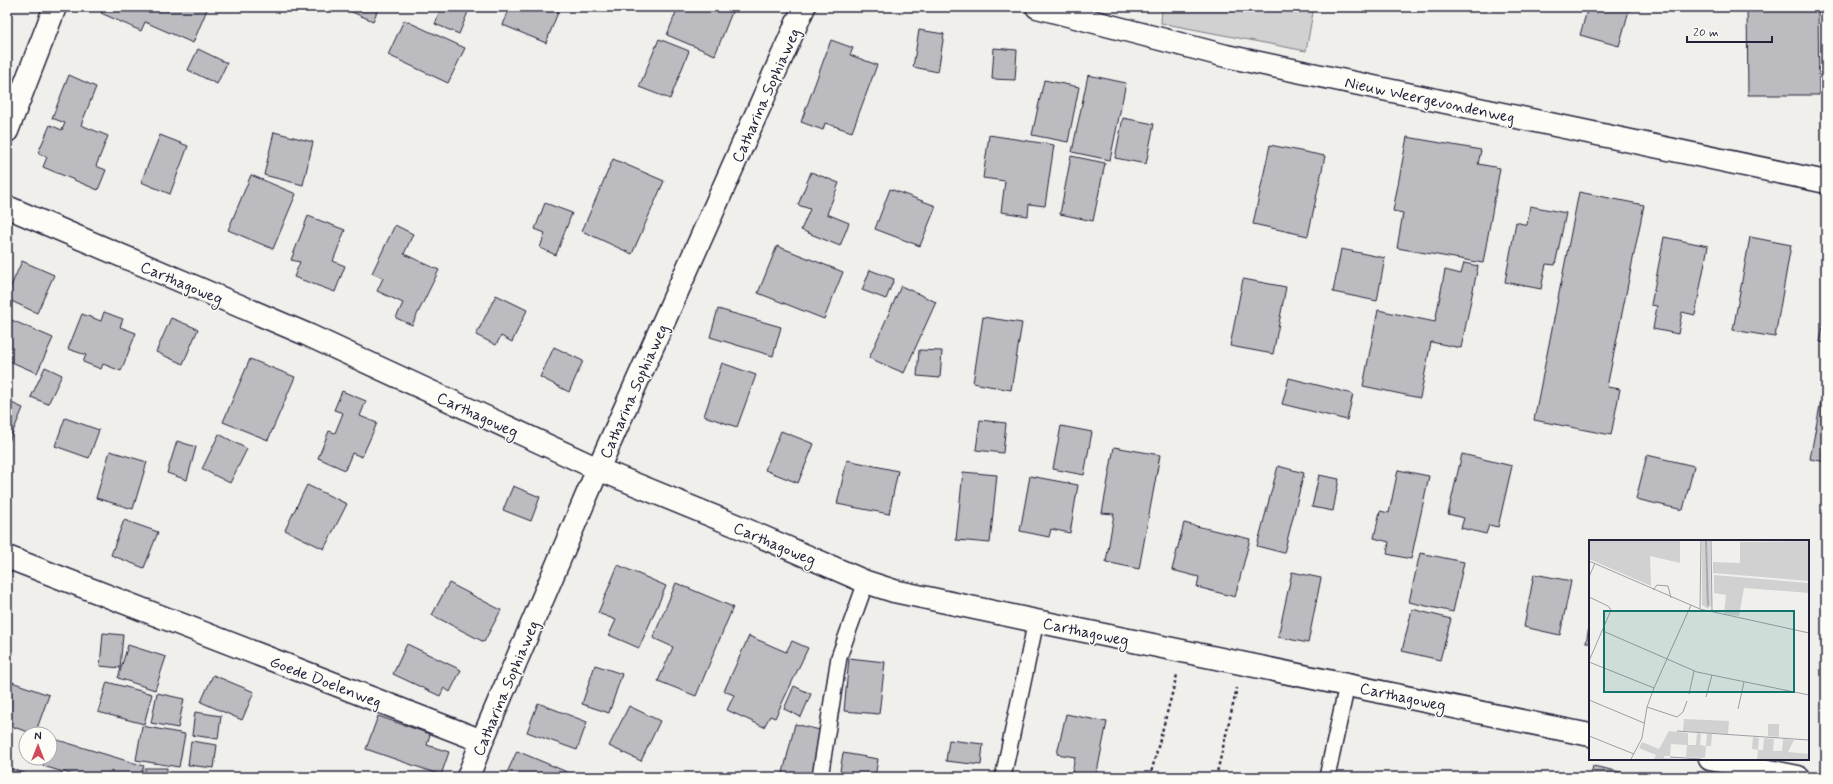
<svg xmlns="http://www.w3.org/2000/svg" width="1833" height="784" viewBox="0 0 1833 784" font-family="Mynerve,sans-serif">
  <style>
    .green { fill: #d2d1d1; stroke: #7a7a86 }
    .building { fill: #bcbcc0; stroke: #22223b }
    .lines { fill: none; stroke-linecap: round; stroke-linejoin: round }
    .lane-casing { stroke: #22223b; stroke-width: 18 }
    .street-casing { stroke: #22223b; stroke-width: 25 }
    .secondary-casing { stroke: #22223b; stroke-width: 25 }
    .path { stroke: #22223b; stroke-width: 2.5; stroke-dasharray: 3 3; stroke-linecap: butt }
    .lane { stroke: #fdfcf7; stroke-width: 15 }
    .street { stroke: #fdfcf7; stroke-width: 22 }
    .secondary { stroke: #fdfcf7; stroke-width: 22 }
    .labels { text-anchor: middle; stroke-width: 3; stroke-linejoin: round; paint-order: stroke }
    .street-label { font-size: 16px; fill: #22223b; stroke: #fdfcf7 }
    .inset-river { fill: none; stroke: #a9a9b0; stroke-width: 2 }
    .inset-road { fill: none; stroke: #9e9da5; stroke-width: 1 }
    .view { fill: #0f766e; fill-opacity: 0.15; stroke: #0f766e; stroke-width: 2 }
    .inset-edge { fill: none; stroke: #22223b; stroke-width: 2 }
  </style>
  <rect width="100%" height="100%" fill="#f0efec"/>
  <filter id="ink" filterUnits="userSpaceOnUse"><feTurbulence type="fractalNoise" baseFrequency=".025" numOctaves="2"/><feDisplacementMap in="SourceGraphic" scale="8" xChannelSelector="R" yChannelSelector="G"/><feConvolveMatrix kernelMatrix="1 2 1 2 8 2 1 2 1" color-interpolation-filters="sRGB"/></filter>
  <g filter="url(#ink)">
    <!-- green -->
    <path class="green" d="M1162,7H1314L1306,51L1161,23Z"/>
    <!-- building -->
    <path class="building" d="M104,7H208L193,43L145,22L141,31L101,13Z
      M340,7H379L373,21Z
      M442,7H470L459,34L435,24Z
      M510,7H560L546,43L503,25Z
      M678,7H734L715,55L667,35Z
      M1588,7H1630L1619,46L1580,35Z
      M1747,7H1818L1819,95H1748Z
      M404,20L465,48L448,83L388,55Z
      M919,30L944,34L938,72L913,67Z
      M659,39L689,51L670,99L639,87Z
      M831,40L853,48L850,55L877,65L852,132L825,123L823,130L801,122Z
      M994,48L1017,50L1015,80L992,79Z
      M198,49L227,63L217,84L188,70Z
      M69,75L96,87L81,125L108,136L96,166L106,170L98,190L43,167L47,157L38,153L50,125L62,130L65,123L52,118Z
      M1088,75L1126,83L1110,160L1072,152Z
      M1044,80L1079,87L1068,142L1032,135Z
      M1123,118L1154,124L1146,164L1115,158Z
      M274,132L313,142L303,185L264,175Z
      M160,135L188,146L170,194L141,182Z
      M989,135L1054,145L1045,206L1029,204L1028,216L1001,212L1005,181L983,178Z
      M1407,137L1481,150L1478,164L1500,168L1483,263L1397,248L1403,213L1393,211Z
      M1270,145L1325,156L1308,236L1253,224Z
      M1071,156L1105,163L1093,221L1060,214Z
      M613,159L664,181L632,254L582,231Z
      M811,172L839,183L827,214L849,223L840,246L801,230L810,209L798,205Z
      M251,175L296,194L273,249L228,230Z
      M890,189L936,206L920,246L875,229Z
      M1579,192L1644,205L1607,387L1620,389L1611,435L1534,420Z
      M545,203L572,213L556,255L540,248L545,233L535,229Z
      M1530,206L1566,213L1555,265L1546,264L1541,289L1505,282L1516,222L1527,225Z
      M308,216L345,230L333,261L345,266L335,292L294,277L300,262L291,260Z
      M395,225L413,234L404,254L439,270L412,325L396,318L403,303L377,291L383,278L372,273Z
      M1664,237L1708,246L1695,315L1682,312L1678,334L1653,329L1657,306L1651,305Z
      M1750,237L1791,245L1775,337L1733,330Z
      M777,246L843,272L824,319L758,293Z
      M1341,249L1385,258L1377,301L1333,292Z
      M22,261L54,275L37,313L7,299V295Z
      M1464,263L1478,266L1461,348L1431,342L1420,398L1363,386L1378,310L1435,322L1445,270L1461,274Z
      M870,270L894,279L886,299L862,290Z
      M1243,279L1286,287L1273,354L1230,346Z
      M901,286L936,302L904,373L869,358Z
      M496,295L527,310L512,342L501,336L496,345L476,335Z
      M718,309L781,327L773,356L710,337Z
      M1826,310V343L1820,342Z
      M104,312L123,319L120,327L136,333L121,371L103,364L101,369L83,362L86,355L68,349L82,314L101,321Z
      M983,317L1022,323L1011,390L973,383Z
      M7,318L53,338L37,373L7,360Z
      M171,318L198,329L183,364L156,352Z
      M554,347L583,361L569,392L540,377Z
      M919,350L942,351L940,378L917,376Z
      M250,359L295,377L268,440L223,422Z
      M722,363L756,375L737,427L704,416Z
      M45,367L62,375L48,404L31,397Z
      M1289,378L1353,394L1347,420L1282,404Z
      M1824,384H1826V462L1810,459Z
      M342,391L366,401L360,416L377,423L362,457L352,453L345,470L318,458L329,431L335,433L343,413L334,410Z
      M7,401L23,408L7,446Z
      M65,418L99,430L89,458L55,446Z
      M980,420L1006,423L1003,453L976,450Z
      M1061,426L1092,432L1084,475L1053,469Z
      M781,431L814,444L798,483L765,470Z
      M219,434L247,449L230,483L202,469Z
      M177,441L196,447L187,480L167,473Z
      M1114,447L1160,455L1139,569L1106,562L1114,514L1102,513Z
      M110,451L147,462L133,509L96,498Z
      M1462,454L1512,466L1498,527L1489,525L1486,534L1461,528L1464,518L1448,514Z
      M1647,455L1694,466L1683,510L1636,499Z
      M847,460L898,471L889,514L837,504Z
      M1278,466L1304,473L1284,553L1257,546Z
      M1398,470L1429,476L1411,559L1387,554L1389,542L1374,538L1380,511L1389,513Z
      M963,472L997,475L990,543L956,540Z
      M1319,475L1339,479L1333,511L1312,507Z
      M1030,476L1078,485L1070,533L1051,529L1049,537L1020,531Z
      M307,485L347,504L324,549L285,530Z
      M513,486L540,497L531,521L503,510Z
      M124,520L158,532L144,568L111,555Z
      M1184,523L1250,539L1235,597L1197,587L1199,577L1172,570Z
      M1420,553L1464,562L1453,612L1409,602Z
      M618,565L666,586L639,648L609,635L616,620L598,613Z
      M1292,572L1321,578L1308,643L1278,637Z
      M1534,574L1571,581L1560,635L1524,627Z
      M449,583L501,610L484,642L432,615Z
      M676,583L733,607L696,696L658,681L673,647L653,638Z
      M1412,609L1451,619L1440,660L1402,651Z
      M1590,622V643H1586Z
      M103,633L123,635L120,668L100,666Z
      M749,636L786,652L792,641L808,648L775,718L770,716L764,727L727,710L734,695L724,691Z
      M407,644L461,670L450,692L444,688L440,696L393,674Z
      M128,645L166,657L155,690L118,678Z
      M849,658L885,662L879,714L844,711Z
      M595,665L622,674L609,713L582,704Z
      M213,675L254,692L242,720L201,702Z
      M9,681L49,695L35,734L7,725V685Z
      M107,682L152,694L144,724L98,712Z
      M794,686L811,694L801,717L784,709Z
      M157,693L184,699L178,728L151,723Z
      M538,703L587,722L577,750L527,732Z
      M629,706L660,721L641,761L609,746Z
      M195,712L221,716L218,739L192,735Z
      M1066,714L1107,722L1096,777L1072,773L1075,757L1057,754Z
      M378,716L430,734L427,745L449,752L441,775L366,749Z
      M795,724L824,731L813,777H782Z
      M142,726L185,734L179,767L136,760Z
      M51,738L144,766L140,777H80L43,766L45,758H50Z
      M949,740L983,744L981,765L946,761Z
      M191,741L217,745L214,768L188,765Z
      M517,751L579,777H505Z
      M843,753L878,759L875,777H839Z
      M1593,766L1630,774L1629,777H1590Z
      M7,767L29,775V777H7Z
      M145,768H167V777H145Z
      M180,775L206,777H180Z"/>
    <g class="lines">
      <defs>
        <path id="lane" d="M820,777L839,657L866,582
          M1003,777L1036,621
          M1327,777L1347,685"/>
        <path id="street" d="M7,131L55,7
          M7,207L308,335L598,469L742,528L866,582L894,591L1036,621L1590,735
          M7,557L482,741
          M1710,759L1798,777
          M468,777L482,741L598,469L804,7"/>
        <path id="secondary" d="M1037,7L1226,56L1826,182"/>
      </defs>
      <!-- lane casing -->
      <use href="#lane" class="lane-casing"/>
      <!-- street casing -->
      <use href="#street" class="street-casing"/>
      <!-- secondary casing -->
      <use href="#secondary" class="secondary-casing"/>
      <!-- path -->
      <path class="path" d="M1150,777L1177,675
        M1216,777L1237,688"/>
      <!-- lane -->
      <use href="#lane" class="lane"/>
      <!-- street -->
      <use href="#street" class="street"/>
      <!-- secondary -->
      <use href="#secondary" class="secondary"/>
    </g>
  </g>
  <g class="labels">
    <!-- street labels -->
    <g class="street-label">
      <text transform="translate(765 95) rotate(-66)" y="6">Catharina Sophiaweg</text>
      <text transform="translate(1430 99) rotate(12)" y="6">Nieuw Weergevondenweg</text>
      <text transform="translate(182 282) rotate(23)" y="6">Carthagoweg</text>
      <text transform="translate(633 391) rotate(-66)" y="6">Catharina Sophiaweg</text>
      <text transform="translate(478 414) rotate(25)" y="6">Carthagoweg</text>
      <text transform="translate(775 543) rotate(23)" y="6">Carthagoweg</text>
      <text transform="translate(1086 631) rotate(12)" y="6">Carthagoweg</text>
      <text transform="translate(326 681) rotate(21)" y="6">Goede Doelenweg</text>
      <text transform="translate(505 688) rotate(-67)" y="6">Catharina Sophiaweg</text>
      <text transform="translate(1403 696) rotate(12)" y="6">Carthagoweg</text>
    </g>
  </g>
  <!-- overview -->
  <g transform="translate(1589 540)">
    <rect width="220" height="220" fill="#f0efec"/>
    <path d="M0,1H91V23L61,16L62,46L0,19ZM113,1H121L122,65L119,69L113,65ZM220,1V41L124,33V22L151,23V2ZM125,35L220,43V53L155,48L150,76L135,74L137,55L125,53ZM95,179L140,181L139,194L94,191ZM179,184H190V197L179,196ZM80,191L99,193V205H107L108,193L112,194L111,205L117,206L118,194H123L122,206H117L116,218L97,217L98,205L82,204L81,216H75V218L92,219H65L67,215L50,208L53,202L70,209ZM164,197L170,198L169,210H174L175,198L185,199L184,211H193L194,199L205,200L199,212L220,214V219H168L169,210L163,209Z" fill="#d2d1d1"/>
    <path class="inset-river" d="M117,1L119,66M118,44L119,66"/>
    <path class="inset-road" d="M122,1L123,72M0,21L111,69L220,93M0,37L6,23M64,50L68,45L79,46L82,58M0,57L19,66L22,70L0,121M111,69L112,1M14,91L108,132L220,155M0,122L65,148M100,154L105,131M117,157L123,135M0,160L55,183M58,167L88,177L94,172L98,161M149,169L155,142M88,191L220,200M0,196L45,214M81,217L112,219M42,219L53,198L58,167L65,148L102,65"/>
    <path class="view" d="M15,71H205V152H15Z"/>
    <rect width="220" height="220" class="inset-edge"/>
  </g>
  <!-- margin -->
  <rect width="1833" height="784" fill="none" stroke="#fdfcf7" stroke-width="24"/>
  <rect x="12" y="12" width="1809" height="760" fill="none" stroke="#22223b" stroke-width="1.5" filter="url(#ink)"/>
  <!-- north arrow -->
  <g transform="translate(38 746)"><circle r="19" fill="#fdfcf7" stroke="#a5a5ac"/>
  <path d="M0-3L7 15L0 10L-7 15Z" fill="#d1495b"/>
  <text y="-6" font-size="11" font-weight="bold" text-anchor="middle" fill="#22223b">N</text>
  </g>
  <!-- scale -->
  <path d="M1687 36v6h85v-6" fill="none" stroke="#22223b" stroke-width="2"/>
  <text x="1693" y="36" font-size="12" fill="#22223b" stroke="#fdfcf7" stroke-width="3" paint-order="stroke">20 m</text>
</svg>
